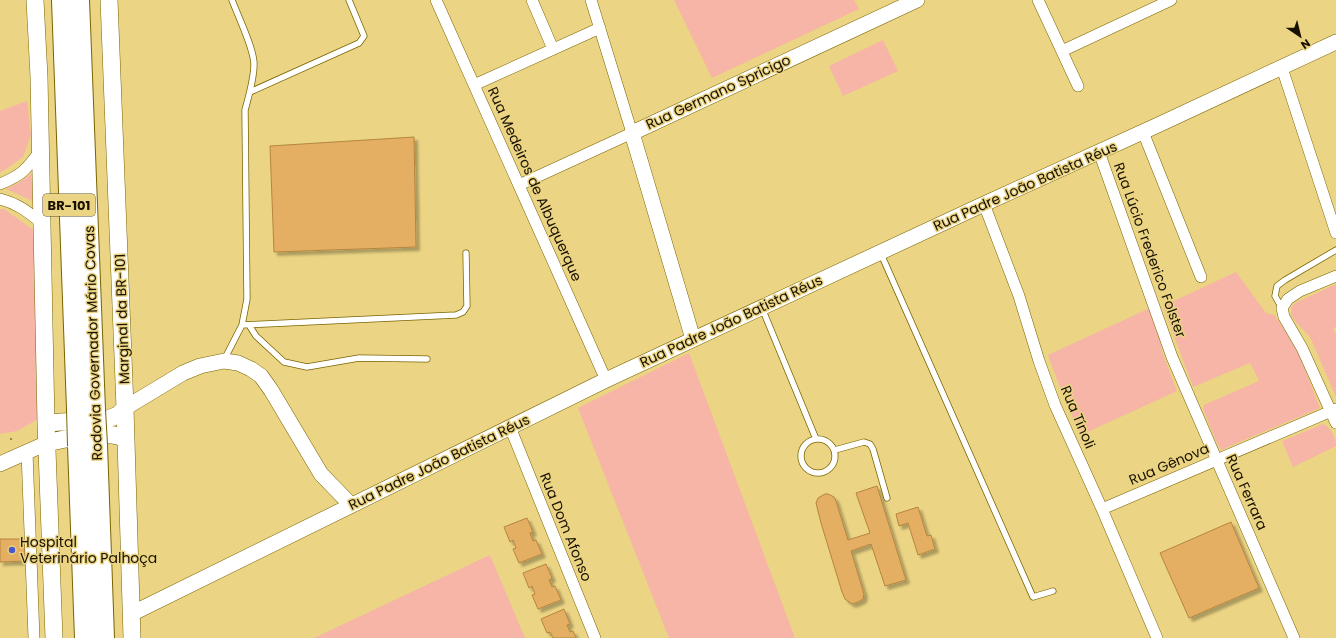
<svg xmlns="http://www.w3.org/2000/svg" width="1336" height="638" viewBox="0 0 1336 638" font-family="Poppins,sans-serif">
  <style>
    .green { fill: #f6b5a6 }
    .building { fill: #e4af64; stroke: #b58540; filter: url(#shadow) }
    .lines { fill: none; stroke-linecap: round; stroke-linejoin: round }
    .lane-casing { stroke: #7a6401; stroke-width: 7 }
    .street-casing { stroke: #7a6401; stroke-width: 12 }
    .secondary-casing { stroke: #7a6401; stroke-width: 16 }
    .primary-casing { stroke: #7a6401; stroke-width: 18 }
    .highway-casing { stroke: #7a6401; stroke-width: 22 }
    .path { stroke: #998850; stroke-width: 2; stroke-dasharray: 4 2; stroke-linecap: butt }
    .lane { stroke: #fff; stroke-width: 5.5 }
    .street { stroke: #fff; stroke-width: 11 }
    .secondary { stroke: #fff; stroke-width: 15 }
    .primary { stroke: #fff; stroke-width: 17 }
    .highway { stroke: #fff; stroke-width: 20 }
    .highway-bridge-casing { stroke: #7a6401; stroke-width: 22; stroke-linecap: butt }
    .highway-bridge { stroke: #fff; stroke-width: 20 }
    .poi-dot { fill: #4a56cb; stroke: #ebd483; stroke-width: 1.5 }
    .labels { text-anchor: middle; stroke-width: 3; stroke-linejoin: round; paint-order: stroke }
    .shield { fill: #ebd483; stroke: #574c27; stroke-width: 1 }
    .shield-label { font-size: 13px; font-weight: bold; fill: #181100 }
    .street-label { font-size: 14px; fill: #181100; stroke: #ebd483 }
    .poi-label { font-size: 14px; fill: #181100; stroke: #ebd483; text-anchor: start }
  </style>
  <defs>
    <filter id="shadow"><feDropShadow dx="3.5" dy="3.5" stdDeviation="1" flood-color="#0004"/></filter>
  </defs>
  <rect width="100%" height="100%" fill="#ebd483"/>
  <!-- green -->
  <path class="green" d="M674,0H854L859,9L712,78Z
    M883,40L898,71L843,96L829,66Z
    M27,101L31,135L23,157L0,173V111Z
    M34,172L35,202L6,189L18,183Z
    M0,209H4L35,231L40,418L17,431L0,434Z
    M1236,272L1266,313L1274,315L1295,344L1320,408L1221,450L1216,441L1203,409L1204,405L1259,381L1250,363L1193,387L1163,306Z
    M1336,284V327L1333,328L1336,334V397L1311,339C1305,330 1296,324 1291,315L1292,306L1297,302Z
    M1150,308L1157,328L1163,354L1177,391L1081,435L1065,401L1048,355Z
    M689,353L795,638H669L578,408Z
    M1323,424C1331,427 1336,438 1336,446L1293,467L1282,441Z
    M490,555L525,638H314Z"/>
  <!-- building -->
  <path class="building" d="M414,137L416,247L274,252L270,146Z
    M877,486L906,580L885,586L871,544L851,551L864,594L863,599L858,602L852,604L845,599L842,592L821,523L816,503L818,498L825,494H828L834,497L836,501L848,540L870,533L856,493Z
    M918,507L927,536L931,535L935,549L918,555L908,523L899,526L896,514Z
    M527,518L533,532L530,533L533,541L536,540L542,554L519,563L513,549L516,548L513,540L510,542L504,527Z
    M1231,522L1259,588L1189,618L1160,553Z
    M0,539H25V561L0,562Z
    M546,564L552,578L549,580L552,587L555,586L561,600L538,609L532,595L535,594L532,586L529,588L523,573Z
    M564,609L570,624L567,625L570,632L573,631L576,638H553L550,632L547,633L541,619Z"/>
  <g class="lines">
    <defs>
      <path id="lane" d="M250,92L359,43L364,36L349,0
        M881,254L1033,597L1053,591
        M762,308L816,439
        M1282,308L1275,296L1277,286L1285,280L1336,250
        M242,325L456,315L463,312L467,306L466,253
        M249,325L256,336L284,362L307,367L359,358L427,359
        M224,360L242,325L247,299L245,110C249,95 254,79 254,64C254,49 238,16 232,0
        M801 456a17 17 0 1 1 34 0a17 17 0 1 1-34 0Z
        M835,450L864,442L870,444L873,449L887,498"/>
      <path id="street" d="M436,0L606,380
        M532,0L553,49
        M1038,0L1078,86
        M1062,51L1171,0
        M1282,68L1336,233
        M474,85L600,28
        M1143,132L1201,277
        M1099,152L1172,357L1294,638
        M0,184C22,175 26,170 40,151
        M519,185L632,133L591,0
        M0,199C17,203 28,212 42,223
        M984,204L1019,296L1039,361L1055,405L1102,509L1157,638
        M1336,276L1300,291L1288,299L1282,308L1284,317L1302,348L1336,423
        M510,427L595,638
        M27,452L34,638
        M1102,509L1336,409"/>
      <path id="secondary" d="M693,339L632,133L917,0
        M125,408L183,373L200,366L224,361L238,363L251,369L261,376L271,390L321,474L351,505
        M0,464L47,443
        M131,614L606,380L984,204L1158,125L1336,42"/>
      <path id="primary" d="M35,0L39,77L46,423L54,638
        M109,0L125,408L132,638
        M46,423L108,419L118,415L125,408
        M47,443C62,439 103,432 118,436C121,437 124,439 126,440"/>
      <path id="highway" d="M62,0L77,409
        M79,0L95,410
        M97,445L104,638
        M78,446L85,638"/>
    </defs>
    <!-- lane casing -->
    <use href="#lane" class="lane-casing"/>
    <!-- street casing -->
    <use href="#street" class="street-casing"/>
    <!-- secondary casing -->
    <use href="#secondary" class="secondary-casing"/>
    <!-- primary casing -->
    <use href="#primary" class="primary-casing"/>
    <!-- highway casing -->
    <use href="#highway" class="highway-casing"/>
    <!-- path -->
    <path class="path" d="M11,438V440"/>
    <!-- lane -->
    <use href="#lane" class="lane"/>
    <!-- street -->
    <use href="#street" class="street"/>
    <!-- secondary -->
    <use href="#secondary" class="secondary"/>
    <!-- primary -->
    <use href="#primary" class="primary"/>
    <!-- highway -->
    <use href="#highway" class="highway"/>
    <defs>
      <path id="highway-bridge" d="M77,409L78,446
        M95,410L97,445"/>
    </defs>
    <!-- highway-bridge casing -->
    <use href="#highway-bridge" class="highway-bridge-casing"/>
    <!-- highway-bridge -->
    <use href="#highway-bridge" class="highway-bridge"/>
  </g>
  <!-- markers -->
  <circle class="poi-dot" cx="12" cy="550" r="4"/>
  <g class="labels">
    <!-- shield labels -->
    <rect class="shield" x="43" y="194" width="52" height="22" rx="3"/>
    <g class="shield-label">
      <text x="69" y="210">BR-101</text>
    </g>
    <!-- street labels -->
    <g class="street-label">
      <text transform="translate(718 92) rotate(-25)" y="5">Rua Germano Spricigo</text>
      <text transform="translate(535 184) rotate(66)" y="5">Rua Medeiros de Albuquerque</text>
      <text transform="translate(1025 186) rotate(-24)" y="5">Rua Padre João Batista Réus</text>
      <text transform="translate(1150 250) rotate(70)" y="5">Rua Lúcio Frederico Folster</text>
      <text transform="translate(122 319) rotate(-92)" y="5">Marginal da BR-101</text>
      <text transform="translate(731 321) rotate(-25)" y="5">Rua Padre João Batista Réus</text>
      <text transform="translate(93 343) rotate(-92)" y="5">Rodovia Governador Mário Covas</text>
      <text transform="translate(1078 417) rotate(67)" y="5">Rua Tínoli</text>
      <text transform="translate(439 462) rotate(-26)" y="5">Rua Padre João Batista Réus</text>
      <text transform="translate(1169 464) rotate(-23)" y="5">Rua Gênova</text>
      <text transform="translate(1247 492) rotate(66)" y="5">Rua Ferrara</text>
      <text transform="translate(566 527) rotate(68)" y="5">Rua Dom Afonso</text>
    </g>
    <!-- poi labels -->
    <g class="poi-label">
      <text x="20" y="547">Hospital<tspan x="20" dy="16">Veterinário Palhoça</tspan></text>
    </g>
  </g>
  <!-- north arrow -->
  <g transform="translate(1300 36) rotate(145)" stroke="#ebd483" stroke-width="3" paint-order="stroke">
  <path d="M0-3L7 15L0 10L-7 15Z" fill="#181100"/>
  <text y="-6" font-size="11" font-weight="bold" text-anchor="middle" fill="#181100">N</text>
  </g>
</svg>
